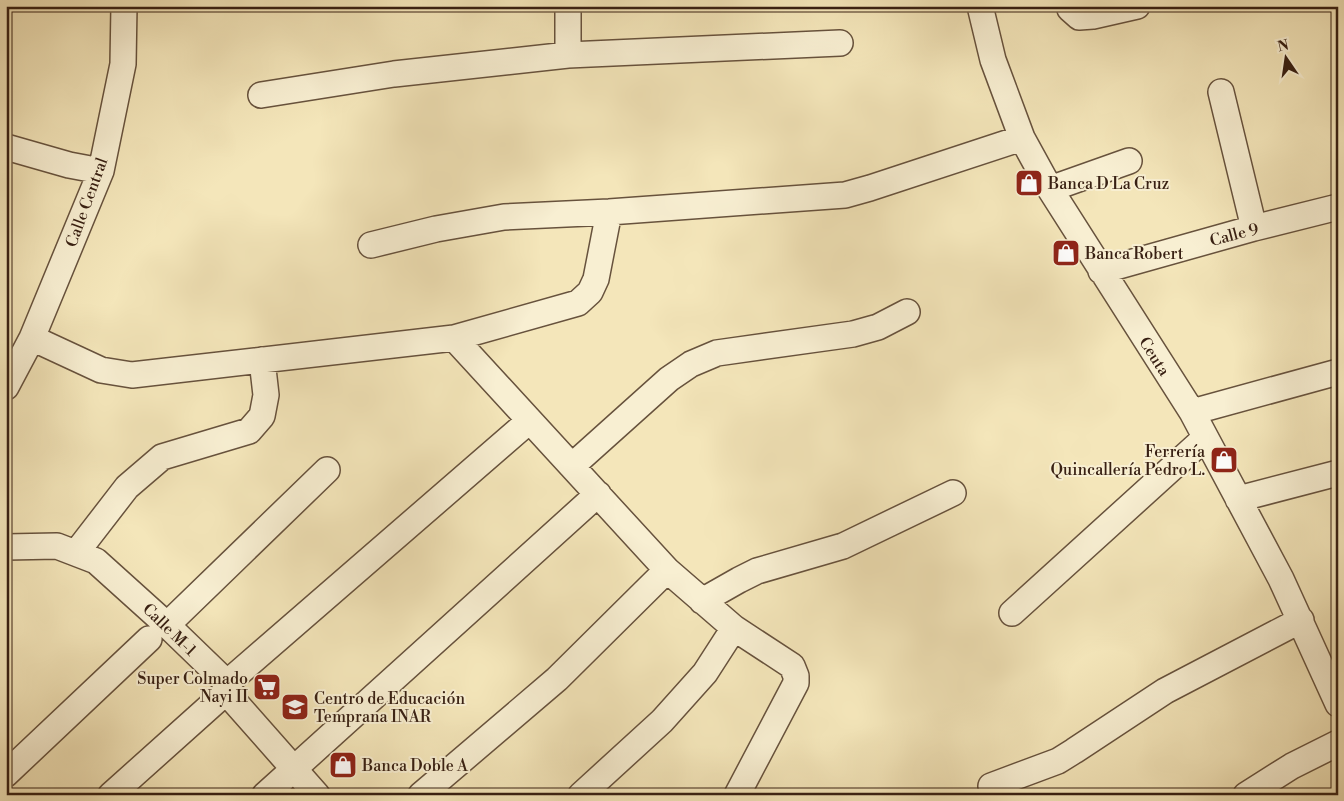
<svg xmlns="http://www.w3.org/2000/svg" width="1344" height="801" viewBox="0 0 1344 801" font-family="'Libre Bodoni',serif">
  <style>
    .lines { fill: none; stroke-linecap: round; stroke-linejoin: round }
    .minor-casing { stroke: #67523d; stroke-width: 28 }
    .minor { stroke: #f8efd2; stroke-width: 25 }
    .labels { text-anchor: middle; stroke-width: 4; stroke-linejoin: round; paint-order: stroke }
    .poi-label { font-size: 16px; fill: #382013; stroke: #f8efd2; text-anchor: start }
    .street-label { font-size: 16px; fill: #382013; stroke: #f8efd2 }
  </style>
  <rect width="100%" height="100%" fill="#f4e6ba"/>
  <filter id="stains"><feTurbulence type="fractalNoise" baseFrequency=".004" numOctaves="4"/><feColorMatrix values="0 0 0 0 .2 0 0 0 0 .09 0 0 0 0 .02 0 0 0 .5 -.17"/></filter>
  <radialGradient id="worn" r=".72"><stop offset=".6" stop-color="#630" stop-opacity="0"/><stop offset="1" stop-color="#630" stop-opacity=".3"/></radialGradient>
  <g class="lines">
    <defs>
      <path id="minor" d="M980,6L993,60L1022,138L1050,189L1192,412L1281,579L1338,704
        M1070,6V9L1079,17L1093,16L1137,6
        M568,55V6
        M1221,92L1254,228
        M261,95L394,74L568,55L840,43
        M6,147L69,165L101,171
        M1050,189L1129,161
        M371,245L436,229L504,217L609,212L845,195L870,188L1022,138
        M1101,271L1254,228L1338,207
        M32,338L101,370L132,375L454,338L667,570L734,628L792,666L796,676V683L737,795
        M454,338L578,303L590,292L596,279L609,212
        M6,387L32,338L101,171L123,64L124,6
        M1192,412L1338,372
        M572,466L669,379L691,364L717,353L853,334L878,327L907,312
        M1238,499L1338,473
        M6,547L57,546L96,561L167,625L227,683L226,692L317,795
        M76,553L127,487L162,457L249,431L262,416L266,395L262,360
        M702,601L739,580L757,571L843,546L953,493
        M1012,613L1205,438
        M167,625L327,470
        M227,683L529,421
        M6,774L149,639
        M991,786L1058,761L1074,751L1165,691L1301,620
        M111,795L226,692
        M265,795L598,494
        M421,795L557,679L667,570
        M581,795L662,721L705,673L734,628
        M1246,795L1292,766L1338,743"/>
    </defs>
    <!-- minor casing -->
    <use href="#minor" class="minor-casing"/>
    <!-- minor -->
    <use href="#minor" class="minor"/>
  </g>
  <!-- icons -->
  <defs>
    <symbol id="shop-square" viewBox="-11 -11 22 22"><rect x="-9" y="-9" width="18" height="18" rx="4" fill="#8f2418" stroke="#f8efd2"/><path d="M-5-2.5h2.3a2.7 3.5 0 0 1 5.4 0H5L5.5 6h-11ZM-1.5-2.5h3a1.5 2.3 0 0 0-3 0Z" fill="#fff"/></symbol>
    <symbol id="supermarket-square" viewBox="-11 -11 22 22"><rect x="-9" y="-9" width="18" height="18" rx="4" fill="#8f2418" stroke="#f8efd2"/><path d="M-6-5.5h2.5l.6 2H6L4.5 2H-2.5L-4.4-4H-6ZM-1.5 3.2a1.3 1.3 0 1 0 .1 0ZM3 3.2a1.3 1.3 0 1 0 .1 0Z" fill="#fff"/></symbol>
    <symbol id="school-square" viewBox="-11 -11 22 22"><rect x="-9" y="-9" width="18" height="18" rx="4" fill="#8f2418" stroke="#f8efd2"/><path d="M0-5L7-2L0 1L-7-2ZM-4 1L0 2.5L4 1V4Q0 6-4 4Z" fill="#fff"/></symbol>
  </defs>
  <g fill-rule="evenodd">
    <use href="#shop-square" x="1013" y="167" width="32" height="32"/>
    <use href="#shop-square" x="1050" y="237" width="32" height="32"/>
    <use href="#shop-square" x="1208" y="444" width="32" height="32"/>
    <use href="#supermarket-square" x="251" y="671" width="32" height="32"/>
    <use href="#school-square" x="279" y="691" width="32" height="32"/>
    <use href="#shop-square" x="327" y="749" width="32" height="32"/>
  </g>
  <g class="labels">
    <!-- poi labels -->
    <g class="poi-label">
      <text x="1048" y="189">Banca D La Cruz</text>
      <text x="1085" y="259">Banca Robert</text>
      <text x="1205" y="457" text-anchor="end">Ferrería<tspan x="1205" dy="18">Quincallería Pedro L.</tspan></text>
      <text x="248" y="684" text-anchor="end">Super Colmado<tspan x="248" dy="18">Nayi II</tspan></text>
      <text x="314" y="704">Centro de Educación<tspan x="314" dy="18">Temprana INAR</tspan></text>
      <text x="362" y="771">Banca Doble A</text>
    </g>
    <!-- street labels -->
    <g class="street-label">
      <text transform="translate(86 202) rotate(-70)" y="6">Calle Central</text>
      <text transform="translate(1234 234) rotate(-15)" y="6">Calle 9</text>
      <text transform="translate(1155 356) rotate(57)" y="6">Ceuta</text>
      <text transform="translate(170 629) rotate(44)" y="6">Calle M-1</text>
    </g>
  </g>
  <!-- margin -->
  <rect width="1344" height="801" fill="none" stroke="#f4e6ba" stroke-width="25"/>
  <rect x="8" y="8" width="1329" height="786" fill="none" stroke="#382013" stroke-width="2.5"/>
  <rect x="12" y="12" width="1319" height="776" fill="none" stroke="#382013"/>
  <!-- north arrow -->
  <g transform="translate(1286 58) rotate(347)" stroke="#f8efd2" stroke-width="4" paint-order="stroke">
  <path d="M0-4L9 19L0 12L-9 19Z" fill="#382013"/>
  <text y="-8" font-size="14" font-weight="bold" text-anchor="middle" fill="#382013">N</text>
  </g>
  <rect width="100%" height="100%" filter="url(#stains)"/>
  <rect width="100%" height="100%" fill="url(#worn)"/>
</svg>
